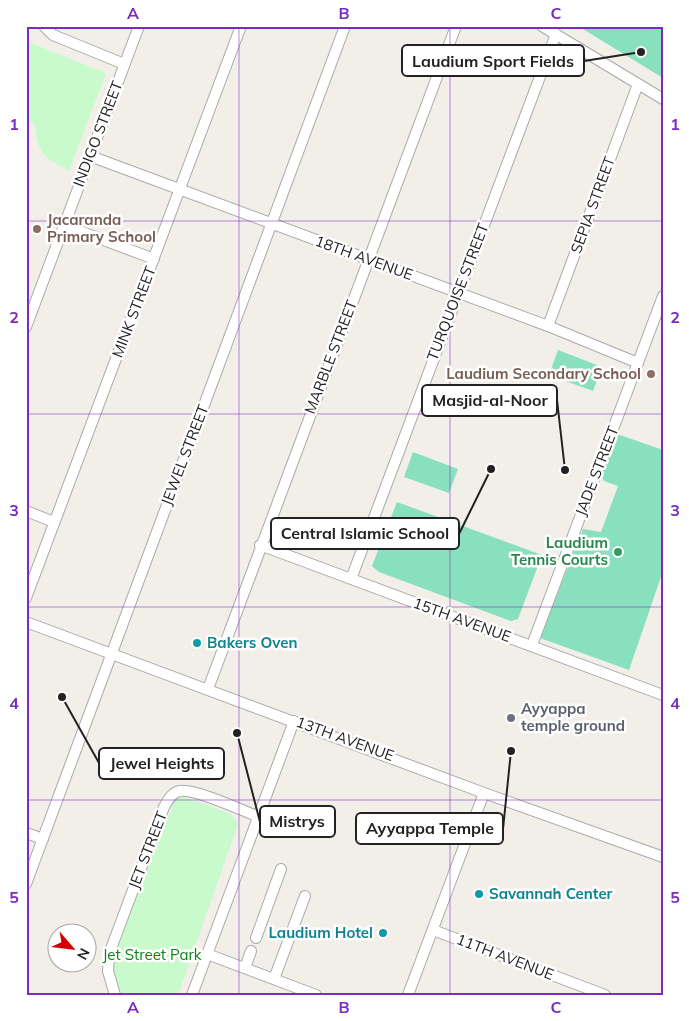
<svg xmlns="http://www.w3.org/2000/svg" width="689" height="1021" viewBox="0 0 689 1021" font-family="Mulish,sans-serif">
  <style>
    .park { fill: #c8facc }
    .pitch { fill: #88e0be }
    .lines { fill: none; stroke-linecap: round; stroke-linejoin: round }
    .minor-casing { stroke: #a9a9a9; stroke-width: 12 }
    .minor { stroke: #fff; stroke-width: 10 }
    .grid { fill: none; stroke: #7b2cbf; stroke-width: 1; stroke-opacity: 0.55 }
    .education-dot { fill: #8d6e63; stroke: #fff; stroke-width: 2 }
    .leisure-dot { fill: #2e9e5b; stroke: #fff; stroke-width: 2 }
    .culture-dot { fill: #0f9aa8; stroke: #fff; stroke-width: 2 }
    .worship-dot { fill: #6b7280; stroke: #fff; stroke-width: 2 }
    .labels { text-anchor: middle; stroke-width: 5; stroke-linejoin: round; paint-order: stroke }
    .street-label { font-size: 15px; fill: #222; stroke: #fff }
    .education-label { font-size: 15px; font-weight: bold; fill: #785e54; stroke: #fff; text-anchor: start }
    .leisure-label { font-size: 15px; font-weight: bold; fill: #27864d; stroke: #fff; text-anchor: end }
    .culture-label { font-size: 15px; font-weight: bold; fill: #0d838f; stroke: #fff; text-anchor: start }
    .worship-label { font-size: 15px; font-weight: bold; fill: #5b616d; stroke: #fff; text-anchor: start }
    .park-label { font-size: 15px; fill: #0c8416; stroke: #fff }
    .leader { fill: none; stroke: #222; stroke-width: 2 }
    .callout-dot { fill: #222; stroke: #fff; stroke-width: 2 }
    .callout { fill: #fff; stroke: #222; stroke-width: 2 }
    .callout-label { font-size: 16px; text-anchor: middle; font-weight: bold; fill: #222 }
    .neatline { fill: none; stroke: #7b2cbf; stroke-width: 2 }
    .grid-label { font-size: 16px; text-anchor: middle; font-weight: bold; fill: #7b2cbf }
  </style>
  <rect width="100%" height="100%" fill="#f2efe9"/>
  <!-- park -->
  <path class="park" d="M26,41L106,73L69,171C43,156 38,155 35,124L26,121Z
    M184,797L231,814L238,824L178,995H123L115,984L112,958L175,800Z"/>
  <!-- pitch -->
  <path class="pitch" d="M578,26H663V78Z
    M558,350L602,367L593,391L549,375Z
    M617,434L663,450V571L629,670L540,638L583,529L601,532L618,486L604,481L601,477Z
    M413,452L458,469L449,493L404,477Z
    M397,502L542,555L518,619L511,621L379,572L372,566Z"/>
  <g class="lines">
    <defs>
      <path id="minor" d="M44,26L53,35L124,64
        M542,26L663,99
        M90,156L548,326L638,363
        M64,225L154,259
        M548,326L638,84
        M26,327L139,26
        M26,511L54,522
        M260,545L663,695
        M351,579L556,34
        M26,598L241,26
        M26,622L484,793L663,857
        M532,645L663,296
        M208,689L456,26
        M26,833L43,839
        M26,884L345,26
        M433,930L605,995
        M256,938L281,869
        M207,954L316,995
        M245,968L251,951
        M274,979L305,896
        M115,995L108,971L109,954L164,807C168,800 172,792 180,791C194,788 244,811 259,817
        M192,995L294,721
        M408,995L484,793"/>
    </defs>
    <!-- minor casing -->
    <use href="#minor" class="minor-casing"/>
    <!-- minor -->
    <use href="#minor" class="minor"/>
  </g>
  <!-- grid -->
  <path class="grid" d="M239,26V995M450,26V995M26,221H663M26,414H663M26,607H663M26,800H663"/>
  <!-- markers -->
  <g class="education-dot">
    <circle cx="37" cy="229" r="5"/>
    <circle cx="651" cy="374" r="5"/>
  </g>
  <circle class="leisure-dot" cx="618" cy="552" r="5"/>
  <g class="culture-dot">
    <circle cx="197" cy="643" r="5"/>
    <circle cx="479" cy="894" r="5"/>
    <circle cx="383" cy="933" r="5"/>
  </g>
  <circle class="worship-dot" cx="511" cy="718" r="5"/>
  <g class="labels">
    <!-- street labels -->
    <g class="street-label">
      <text transform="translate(98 134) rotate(-69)" y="5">INDIGO STREET</text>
      <text transform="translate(593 205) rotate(-70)" y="5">SEPIA STREET</text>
      <text transform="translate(364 258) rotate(20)" y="5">18TH AVENUE</text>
      <text transform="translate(458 292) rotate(-69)" y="5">TURQUOISE STREET</text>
      <text transform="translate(134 312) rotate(-69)" y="5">MINK STREET</text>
      <text transform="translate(331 357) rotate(-69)" y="5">MARBLE STREET</text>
      <text transform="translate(185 455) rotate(-69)" y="5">JEWEL STREET</text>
      <text transform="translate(597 471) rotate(-69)" y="5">JADE STREET</text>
      <text transform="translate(462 620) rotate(20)" y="5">15TH AVENUE</text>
      <text transform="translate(345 739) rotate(20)" y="5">13TH AVENUE</text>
      <text transform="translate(148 850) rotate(-69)" y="5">JET STREET</text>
      <text transform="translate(505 957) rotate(21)" y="5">11TH AVENUE</text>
    </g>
    <!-- education labels -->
    <g class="education-label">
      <text x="47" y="225">Jacaranda<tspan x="47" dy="17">Primary School</tspan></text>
      <text x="641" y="379" text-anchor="end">Laudium Secondary School</text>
    </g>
    <!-- leisure labels -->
    <g class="leisure-label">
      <text x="608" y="548">Laudium<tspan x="608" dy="17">Tennis Courts</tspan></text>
    </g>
    <!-- culture labels -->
    <g class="culture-label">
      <text x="207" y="648">Bakers Oven</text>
      <text x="489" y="899">Savannah Center</text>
      <text x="373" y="938" text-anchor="end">Laudium Hotel</text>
    </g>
    <!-- worship labels -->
    <g class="worship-label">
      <text x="521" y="714">Ayyappa<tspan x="521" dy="17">temple ground</tspan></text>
    </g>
    <!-- park labels -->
    <g class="park-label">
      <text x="152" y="960">Jet Street Park</text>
    </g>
  </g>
  <!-- callouts -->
  <path class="leader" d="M641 52L584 61M565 470L557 400M491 469L459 534M62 697L99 763M237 733L260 822M511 751L503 829"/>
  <g class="callout-dot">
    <circle cx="641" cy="52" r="5"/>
    <circle cx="565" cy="470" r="5"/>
    <circle cx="491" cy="469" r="5"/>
    <circle cx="62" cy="697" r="5"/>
    <circle cx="237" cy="733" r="5"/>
    <circle cx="511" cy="751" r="5"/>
  </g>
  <g class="callout">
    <rect x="402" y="45" width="182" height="31" rx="5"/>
    <rect x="422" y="385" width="135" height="31" rx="5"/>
    <rect x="271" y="518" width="188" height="31" rx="5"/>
    <rect x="99" y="748" width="125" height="31" rx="5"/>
    <rect x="260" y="806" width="75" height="31" rx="5"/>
    <rect x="356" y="813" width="147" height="31" rx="5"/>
  </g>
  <g class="callout-label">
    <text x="493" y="67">Laudium Sport Fields</text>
    <text x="490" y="406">Masjid-al-Noor</text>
    <text x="365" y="539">Central Islamic School</text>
    <text x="162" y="769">Jewel Heights</text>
    <text x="297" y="827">Mistrys</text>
    <text x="430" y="834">Ayyappa Temple</text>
  </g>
  <!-- border -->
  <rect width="689" height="1021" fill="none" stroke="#ffffff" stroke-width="55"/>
  <!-- north arrow -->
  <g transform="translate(72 948) rotate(118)"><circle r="24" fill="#ffffff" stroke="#a7a7a7"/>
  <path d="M0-4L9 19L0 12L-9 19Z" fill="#d40000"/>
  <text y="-8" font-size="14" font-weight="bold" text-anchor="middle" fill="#222222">N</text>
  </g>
  <rect x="28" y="28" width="634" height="966" class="neatline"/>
  <g class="grid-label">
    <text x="133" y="19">A</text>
    <text x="344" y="19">B</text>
    <text x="556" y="19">C</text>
    <text x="14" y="130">1</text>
    <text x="675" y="130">1</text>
    <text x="14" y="323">2</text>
    <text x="675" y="323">2</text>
    <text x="14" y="516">3</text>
    <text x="675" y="516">3</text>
    <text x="14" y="709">4</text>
    <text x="675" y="709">4</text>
    <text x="14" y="903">5</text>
    <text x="675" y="903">5</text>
    <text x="133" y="1013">A</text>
    <text x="344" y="1013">B</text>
    <text x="556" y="1013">C</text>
  </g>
</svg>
